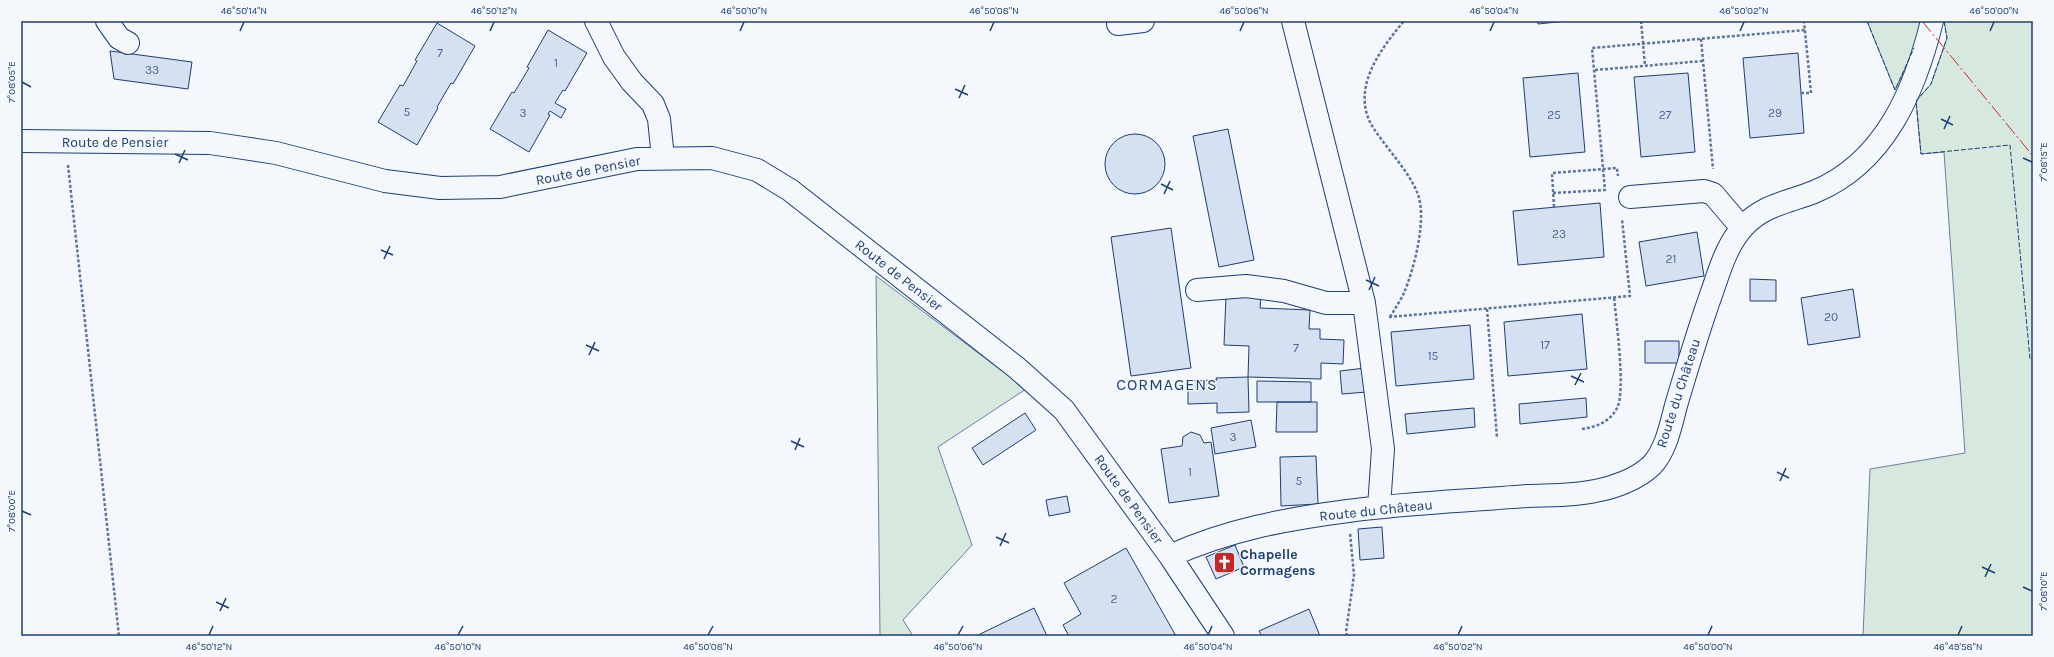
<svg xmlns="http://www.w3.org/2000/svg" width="2054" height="657" viewBox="0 0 2054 657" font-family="Karla,sans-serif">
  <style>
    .green { fill: #d7e8df; stroke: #687fa3 }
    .building { fill: #d5e0f0; stroke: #1d3f73 }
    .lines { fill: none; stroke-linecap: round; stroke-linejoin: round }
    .minor-casing { stroke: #1d3f73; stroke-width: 24 }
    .path { stroke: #5e769c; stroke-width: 2.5; stroke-dasharray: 3 2; stroke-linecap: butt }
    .minor { stroke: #f4f7fb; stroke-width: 22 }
    .fence { stroke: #1d3f73; stroke-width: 1; stroke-dasharray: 5 2; stroke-linecap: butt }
    .power { stroke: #c62828; stroke-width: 1; stroke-dasharray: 14 3 2 3; stroke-linecap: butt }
    .ticks { fill: none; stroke: #1d3f73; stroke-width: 1.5 }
    .labels { text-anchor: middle; stroke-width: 3; stroke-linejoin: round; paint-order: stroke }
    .number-label { font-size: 12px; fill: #4b6792 }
    .street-label { font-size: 14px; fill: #1d3f73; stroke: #f4f7fb }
    .poi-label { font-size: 14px; font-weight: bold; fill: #1d3f73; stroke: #f4f7fb; text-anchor: start }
    .quarter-label { font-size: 16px; letter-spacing: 1px; fill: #1d3f73; stroke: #f4f7fb }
    .neatline { fill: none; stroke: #1d3f73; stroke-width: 1.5 }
    .ticks-label { font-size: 10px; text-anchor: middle; fill: #1d3f73 }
  </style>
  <rect width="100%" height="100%" fill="#f4f7fb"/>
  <!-- green -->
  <path class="green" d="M1867,21H1922L1915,48L1895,90Z
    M1944,21H2033V636H1863L1870,469L1965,453L1944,152L1921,154L1916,101L1931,84L1947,38Z
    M876,276L1026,389L938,447L972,545L903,620L913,636H880Z"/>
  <!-- building -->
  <path class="building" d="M1537,21H1567L1538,24Z
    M437,23L475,46L453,84L451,83L437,107L438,108L417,145L378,122L400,85L403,86L417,61L415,60Z
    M548,30L587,53L565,91L563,90L555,103L566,109L561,118L550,111L548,114L550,115L529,152L490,129L512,92L514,93L529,68L527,67Z
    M110,51L192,62L188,89L114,79Z
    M1798,53L1804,133L1750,138L1743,58Z
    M1578,73L1585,152L1530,157L1523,78Z
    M1688,73L1695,152L1641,157L1634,77Z
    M1228,129L1254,260L1219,267L1193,136Z
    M1105 164a30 30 0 1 1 60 0a30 30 0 1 1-60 0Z
    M1600,203L1604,257L1518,265L1513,211Z
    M1171,228L1191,368L1131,376L1111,237Z
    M1697,232L1704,276L1646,286L1639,242Z
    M1750,279L1776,280V301H1750Z
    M1853,289L1860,337L1808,345L1801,298Z
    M1226,296L1261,297L1260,308L1310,310L1309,329H1320V339L1344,340L1343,364L1321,363V379L1248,377L1249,346L1224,345Z
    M1582,314L1587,369L1508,376L1504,322Z
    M1470,325L1474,379L1396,386L1391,332Z
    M1645,341H1679V363H1645Z
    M1365,368L1367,392L1342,394L1340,371Z
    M1248,377L1249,412L1217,413V403L1188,404V381L1217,380L1216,378Z
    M1257,381L1311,382V402H1257Z
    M1586,398L1587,417L1520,424L1519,404Z
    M1277,402H1317V432H1276Z
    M1474,408L1475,427L1407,434L1405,414Z
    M1025,413L1036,430L983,465L972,448Z
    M1251,420L1256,447L1215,454L1211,428Z
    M1191,432L1200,435L1204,443L1211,442L1219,496L1169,503L1161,449L1182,446L1183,437Z
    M1316,456L1318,504L1281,506L1280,457Z
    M1067,496L1070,512L1049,516L1046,500Z
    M1382,527L1384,558L1360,560L1358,529Z
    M1235,545L1244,567L1216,579L1206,557Z
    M1126,548L1176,636H1069L1063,625L1081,614L1064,583Z
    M1034,608L1047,636H976Z
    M1309,609L1320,636H1262L1259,631Z"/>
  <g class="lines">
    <defs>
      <path id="minor" d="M107,21L119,38L128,43
        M596,21L614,57L632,82L653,104L659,119L663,158
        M1293,21L1364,303L1383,449L1379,507
        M1118,24L1143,21
        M21,141L210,143L276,153L385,181L440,188L500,187L637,159L712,158L757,170L790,190L1017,368L1064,410L1170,556L1223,636
        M1630,197L1704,191L1713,194L1742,228
        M1197,290L1246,286L1284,291L1326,303H1364
        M1170,556C1227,530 1286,519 1348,511C1407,503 1467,501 1527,496C1549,495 1573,496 1595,491C1613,488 1638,479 1652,465C1667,449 1671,423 1677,402C1688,365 1699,328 1712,292C1720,269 1727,244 1744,226C1763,205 1789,202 1814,192C1885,163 1915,90 1932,21"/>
    </defs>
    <!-- minor casing -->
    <use href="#minor" class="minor-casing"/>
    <!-- path -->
    <path class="path" d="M1641,21L1645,66
      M1701,39L1713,169
      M1595,70L1703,61
      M1801,93H1811L1804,21
      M68,165L119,636
      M1553,193L1605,190L1592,48L1805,30
      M1554,207L1552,173L1617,168L1618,176
      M1487,309L1497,438
      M1389,317L1630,296L1622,219
      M1390,317C1395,309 1400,301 1404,293C1414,269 1428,217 1417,192C1407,169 1388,150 1374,129C1349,91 1379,51 1404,21
      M1582,429C1596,427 1610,422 1617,408C1626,392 1616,319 1614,297
      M1347,636L1346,632L1354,575L1350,533"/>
    <!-- minor -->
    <use href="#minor" class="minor"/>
    <!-- fence -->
    <path class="fence" d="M1867,21L1895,90L1914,48
      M1944,21L1947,38L1931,84L1916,101L1921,154L2010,145L2030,359L2033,360"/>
    <!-- power -->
    <path class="power" d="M1922,21L2033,156"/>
  </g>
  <!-- ticks -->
  <path class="ticks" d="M240,31L244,22M490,31L494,22M740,31L744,22M990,31L994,22M1240,31L1244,22M1490,31L1494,22M1740,31L1744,22M1990,31L1994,22M22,82L31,87M955,89L968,95M959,98L965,85M1941,119L1953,125M1944,129L1950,116M175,154L188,160M2023,158L2032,162M179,163L185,150M1161,184L1173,190M1164,194L1170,181M381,250L393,255M384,259L390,246M1366,280L1379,286M1369,290L1375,277M586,345L599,351M589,355L595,342M1571,376L1584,382M1575,385L1581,373M791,441L804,447M795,450L800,438M1777,472L1789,478M1780,481L1786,468M22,511L31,515M996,537L1009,543M1000,546L1006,533M1982,567L1995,573M1985,577L1991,564M2023,587L2032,591M216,602L229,608M220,611L226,598M209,635L213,626M458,635L463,626M708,635L713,626M958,635L963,626M1208,635L1212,626M1458,635L1462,626M1708,635L1712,626M1958,635L1962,626"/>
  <!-- icons -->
  <defs>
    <symbol id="church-square" viewBox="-11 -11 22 22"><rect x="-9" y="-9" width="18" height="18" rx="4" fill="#c62828" stroke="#f4f7fb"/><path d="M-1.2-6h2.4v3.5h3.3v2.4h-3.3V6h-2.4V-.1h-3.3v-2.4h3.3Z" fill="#fff"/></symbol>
  </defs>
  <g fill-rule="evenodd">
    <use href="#church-square" x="1212" y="550" width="25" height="25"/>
  </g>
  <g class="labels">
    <!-- number labels -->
    <g class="number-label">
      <text x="440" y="57">7</text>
      <text x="556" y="67">1</text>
      <text x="152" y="74">33</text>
      <text x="407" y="116">5</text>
      <text x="523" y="117">3</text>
      <text x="1775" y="117">29</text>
      <text x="1554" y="119">25</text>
      <text x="1665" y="119">27</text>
      <text x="1559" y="238">23</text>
      <text x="1671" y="263">21</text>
      <text x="1831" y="321">20</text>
      <text x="1545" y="349">17</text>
      <text x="1296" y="352">7</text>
      <text x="1433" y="360">15</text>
      <text x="1233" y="441">3</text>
      <text x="1190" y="476">1</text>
      <text x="1299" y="485">5</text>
      <text x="1114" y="603">2</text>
    </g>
    <!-- street labels -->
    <g class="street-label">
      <text x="115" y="147">Route de Pensier</text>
      <text transform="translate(588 170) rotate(-11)" y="5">Route de Pensier</text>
      <text transform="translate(899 275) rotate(38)" y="5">Route de Pensier</text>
      <text transform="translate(1678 393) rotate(-72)" y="5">Route du Château</text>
      <text transform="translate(1129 499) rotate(54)" y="5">Route de Pensier</text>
      <text transform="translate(1376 510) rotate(-6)" y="5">Route du Château</text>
    </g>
    <!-- poi labels -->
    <g class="poi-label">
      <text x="1240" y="559">Chapelle<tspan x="1240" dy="16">Cormagens</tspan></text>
    </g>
    <!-- quarter labels -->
    <g class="quarter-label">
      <text x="1167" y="390">CORMAGENS</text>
    </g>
  </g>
  <!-- border -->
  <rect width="2054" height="657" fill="none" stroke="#f4f7fb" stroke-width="44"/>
  <rect x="22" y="22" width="2010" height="613" class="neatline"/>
  <g class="ticks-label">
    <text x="244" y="14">46°50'14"N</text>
    <text x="494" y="14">46°50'12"N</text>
    <text x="744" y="14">46°50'10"N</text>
    <text x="994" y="14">46°50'08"N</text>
    <text x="1244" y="14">46°50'06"N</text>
    <text x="1494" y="14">46°50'04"N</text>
    <text x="1744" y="14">46°50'02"N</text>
    <text x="1994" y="14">46°50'00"N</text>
    <text transform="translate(11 82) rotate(-90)" y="4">7°08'05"E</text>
    <text transform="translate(2043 162) rotate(-90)" y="4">7°08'15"E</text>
    <text transform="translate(11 511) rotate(-90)" y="4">7°08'00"E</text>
    <text transform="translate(2043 591) rotate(-90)" y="4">7°08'10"E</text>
    <text x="209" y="650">46°50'12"N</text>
    <text x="458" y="650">46°50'10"N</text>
    <text x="708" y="650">46°50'08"N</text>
    <text x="958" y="650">46°50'06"N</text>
    <text x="1208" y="650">46°50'04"N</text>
    <text x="1458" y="650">46°50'02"N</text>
    <text x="1708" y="650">46°50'00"N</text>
    <text x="1958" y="650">46°49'58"N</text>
  </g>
</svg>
